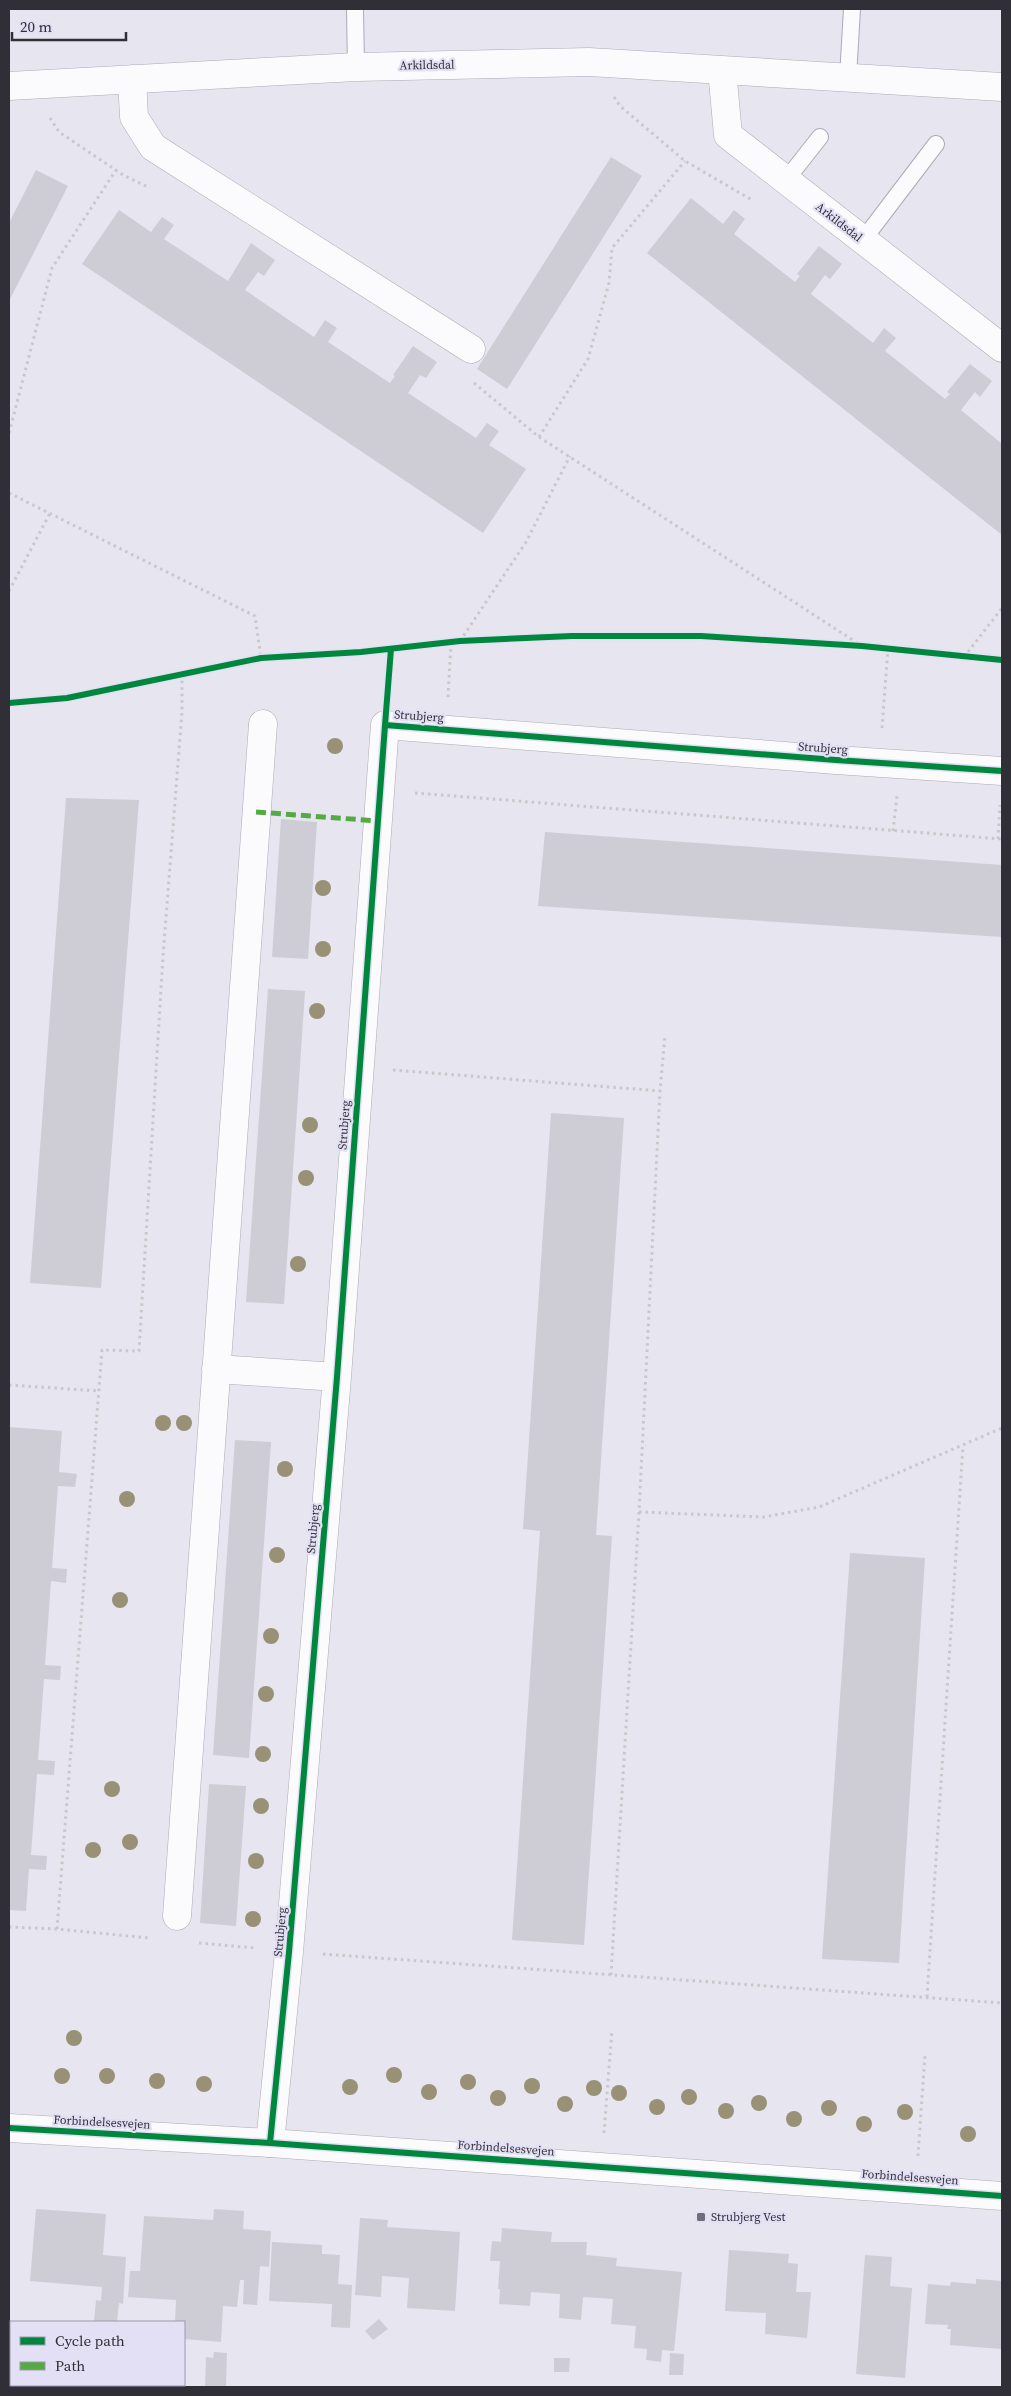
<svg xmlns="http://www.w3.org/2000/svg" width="1011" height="2396" viewBox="0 0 1011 2396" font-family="'Source Serif 4',serif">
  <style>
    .building { fill: #cecdd6 }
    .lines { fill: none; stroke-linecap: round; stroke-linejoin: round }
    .service-casing { stroke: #acabb4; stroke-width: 18 }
    .minor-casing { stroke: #acabb4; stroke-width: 29 }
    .tertiary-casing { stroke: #acabb4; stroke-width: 29 }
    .path { stroke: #c8c8cb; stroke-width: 3; stroke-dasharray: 2.5 4; stroke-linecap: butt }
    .service { stroke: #fbfbfd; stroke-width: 16 }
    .minor { stroke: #fbfbfd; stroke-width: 28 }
    .tertiary { stroke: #fbfbfd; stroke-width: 28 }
    .quiet { stroke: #54ab45; stroke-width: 5; stroke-dasharray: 10 5; stroke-linecap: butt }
    .cycleway-casing { stroke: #e3e0f5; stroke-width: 9 }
    .cycleway { stroke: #00873e; stroke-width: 6 }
    .tree { fill: #989176 }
    .poi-dot { fill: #706e77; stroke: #e3e0f5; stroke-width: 2 }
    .labels { text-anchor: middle; stroke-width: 4.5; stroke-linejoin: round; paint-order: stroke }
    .street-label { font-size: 12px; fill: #302e36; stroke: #e3e0f5 }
    .poi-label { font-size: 12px; fill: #302e36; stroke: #e3e0f5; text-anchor: start }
  </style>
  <rect width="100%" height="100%" fill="#e6e5f0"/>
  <!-- building -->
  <path class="building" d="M611,157L642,176L507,389L477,369Z
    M36,170L68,186L9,301V223Z
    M691,198L723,224L734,210L745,219L734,234L795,282L800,276L797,274L819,246L842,264L830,279L825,275L811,294L873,343L884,328L896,338L885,351L945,399L950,394L947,392L970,364L992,381L980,397L975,392L961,410L1002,444V535L647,253Z
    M119,210L151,232L162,217L174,225L164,239L228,281L251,243L275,260L264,276L258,272L245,290L314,337L325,320L337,328L328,342L390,383L395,376L393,375L413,346L437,362L426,378L420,375L408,393L476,438L487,423L499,431L489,445L526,469L483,533L82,264Z
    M66,798L139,800L101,1288L30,1283Z
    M281,819L317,822L308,959L272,957Z
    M545,832L1002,865V937L538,906Z
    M268,989L305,991L284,1304L246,1302Z
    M551,1113L624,1118L596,1535L612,1536L584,1945L512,1940L540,1531L523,1529Z
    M9,1427L62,1431L59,1472L77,1474L75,1487L58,1486L52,1568L67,1569L66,1583L51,1581L45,1665L61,1666L60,1680L44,1679L38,1760L55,1761L54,1775L37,1774L31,1855L47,1856L46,1870L29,1869L26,1911L9,1910Z
    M235,1440L271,1442L249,1758L213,1755Z
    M850,1553L925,1558L899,1963L822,1959Z
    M209,1784L246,1786L236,1926L200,1923Z
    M36,2209L106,2214L103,2255L126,2257L123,2304L119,2303L117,2322H94L96,2300L101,2301L102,2287L30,2281Z
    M214,2209L244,2211L243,2229L271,2231L269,2267L260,2266L257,2305L243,2304L244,2280H240L237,2307L223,2306L221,2342L184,2339V2322H175L176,2300L128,2297L130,2271H140L144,2216L213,2220Z
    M360,2218L388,2220L387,2227L460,2232L455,2311L407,2308L409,2278L382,2276L381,2297L355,2295Z
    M502,2228L552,2232L551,2242H587L586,2255L617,2258L616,2266L682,2272L674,2351L662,2350L661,2362L646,2360L647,2349L634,2348L636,2326L611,2324L613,2299L583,2297L581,2320L559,2318L560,2294L531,2292L530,2306L499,2304L500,2289H498L500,2261H490L492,2241L501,2242Z
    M272,2242L322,2245V2254L340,2255L338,2284L352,2285L350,2328L331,2327L332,2304L269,2301Z
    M729,2250L789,2254L788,2263L798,2264L796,2292H811L807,2338L765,2334L766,2313L725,2311Z
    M865,2255L892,2257L890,2286L912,2288L905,2378L856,2374Z
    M976,2279L1002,2281V2349L950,2345L951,2329H947L948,2325L925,2324L928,2284L950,2286L951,2282L976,2284Z
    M379,2319L388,2329L373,2340L365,2331Z
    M214,2352L227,2353L226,2387H205L206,2357L213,2358Z
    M670,2353L684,2354L683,2375H669Z
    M554,2358H570L569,2372H554Z"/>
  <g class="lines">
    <defs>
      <path id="service" d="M355,9L356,67
        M848,77L852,9
        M786,180L820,137
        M863,240L936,144"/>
      <path id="minor" d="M722,70L728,135L1002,348
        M132,79L134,117L153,147L471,349
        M9,86L356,67L589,62L1002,87
        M216,1369L337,1377
        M177,1916L263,724
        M270,2143L289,1952L337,1377L385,725L836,760L1002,771"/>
      <path id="tertiary" d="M9,2128L270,2143L1002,2196"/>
    </defs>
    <!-- service casing -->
    <use href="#service" class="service-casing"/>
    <!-- minor casing -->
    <use href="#minor" class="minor-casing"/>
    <!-- tertiary casing -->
    <use href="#tertiary" class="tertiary-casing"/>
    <!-- path -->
    <path class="path" d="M614,97L620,106L685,161L752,200
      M50,118L59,132L123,175L150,188
      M474,383L539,437L862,646
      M9,433L52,268L116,170
      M539,437L588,359L609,283L612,248L685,161
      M9,493L255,616L261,658
      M9,591L50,513
      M460,641L526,542L570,456
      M964,657L1002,608
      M448,697L451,643
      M882,728L888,649
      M415,793L1002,839
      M893,831L897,796
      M998,839L1000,805
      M393,1070L660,1091
      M9,1385L99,1391
      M639,1512L764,1517L819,1507L1002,1428
      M9,1927L57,1929L150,1938
      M57,1929L102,1350L139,1351L163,956L182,712V674
      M199,1943L255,1948
      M323,1954L1002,2003
      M611,1975L639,1512L660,1091L665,1035
      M927,1997L963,1446
      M604,2133L612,2030
      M918,2156L925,2055"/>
    <!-- service -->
    <use href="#service" class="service"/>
    <!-- minor -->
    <use href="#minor" class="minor"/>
    <!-- tertiary -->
    <use href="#tertiary" class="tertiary"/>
    <!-- quiet -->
    <path class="quiet" d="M256,812L378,821"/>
    <defs>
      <path id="cycleway" d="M9,703L67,698L261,658L361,652L460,641L572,636H701L862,646L1002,660
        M385,725L391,649
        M9,2128L270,2143L1002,2196
        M270,2143L289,1952L337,1377L385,725L836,760L1002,771"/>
    </defs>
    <!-- cycleway casing -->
    <use href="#cycleway" class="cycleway-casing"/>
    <!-- cycleway -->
    <use href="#cycleway" class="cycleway"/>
  </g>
  <!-- trees -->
  <g class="tree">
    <circle cx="335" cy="746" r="8"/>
    <circle cx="323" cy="888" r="8"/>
    <circle cx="323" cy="949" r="8"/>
    <circle cx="317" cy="1011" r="8"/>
    <circle cx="310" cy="1125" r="8"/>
    <circle cx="306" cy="1178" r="8"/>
    <circle cx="298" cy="1264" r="8"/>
    <circle cx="163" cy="1423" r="8"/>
    <circle cx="184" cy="1423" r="8"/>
    <circle cx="285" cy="1469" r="8"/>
    <circle cx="127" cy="1499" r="8"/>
    <circle cx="277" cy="1555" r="8"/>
    <circle cx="120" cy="1600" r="8"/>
    <circle cx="271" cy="1636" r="8"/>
    <circle cx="266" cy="1694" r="8"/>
    <circle cx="263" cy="1754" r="8"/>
    <circle cx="112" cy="1789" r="8"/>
    <circle cx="261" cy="1806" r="8"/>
    <circle cx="130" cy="1842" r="8"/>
    <circle cx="93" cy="1850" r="8"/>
    <circle cx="256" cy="1861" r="8"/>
    <circle cx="253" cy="1919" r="8"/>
    <circle cx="74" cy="2038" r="8"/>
    <circle cx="394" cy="2075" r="8"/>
    <circle cx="62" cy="2076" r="8"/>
    <circle cx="107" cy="2076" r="8"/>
    <circle cx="157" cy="2081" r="8"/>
    <circle cx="468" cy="2082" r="8"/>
    <circle cx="204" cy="2084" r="8"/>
    <circle cx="532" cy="2086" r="8"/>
    <circle cx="350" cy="2087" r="8"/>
    <circle cx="594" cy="2088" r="8"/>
    <circle cx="429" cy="2092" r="8"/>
    <circle cx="619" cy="2093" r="8"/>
    <circle cx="689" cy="2097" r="8"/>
    <circle cx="498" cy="2098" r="8"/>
    <circle cx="759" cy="2103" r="8"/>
    <circle cx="565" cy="2104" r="8"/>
    <circle cx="657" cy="2107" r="8"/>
    <circle cx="829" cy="2108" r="8"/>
    <circle cx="726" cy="2111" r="8"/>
    <circle cx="905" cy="2112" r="8"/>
    <circle cx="794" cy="2119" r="8"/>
    <circle cx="864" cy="2124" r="8"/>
    <circle cx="968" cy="2134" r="8"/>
  </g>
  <!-- markers -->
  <rect class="poi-dot" x="696" y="2212" width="10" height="10" rx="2.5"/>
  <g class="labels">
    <!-- street labels -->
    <g class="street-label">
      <text transform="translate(427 65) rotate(-1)" y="4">Arkildsdal</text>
      <text transform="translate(839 222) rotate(38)" y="4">Arkildsdal</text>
      <text transform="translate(419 716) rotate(4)" y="4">Strubjerg</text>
      <text transform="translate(823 748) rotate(4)" y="4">Strubjerg</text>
      <text transform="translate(344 1125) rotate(-86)" y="4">Strubjerg</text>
      <text transform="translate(313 1529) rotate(-85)" y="4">Strubjerg</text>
      <text transform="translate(280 1932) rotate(-85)" y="4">Strubjerg</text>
      <text transform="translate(102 2122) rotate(3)" y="4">Forbindelsesvejen</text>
      <text transform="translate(506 2148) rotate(4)" y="4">Forbindelsesvejen</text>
      <text transform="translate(910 2177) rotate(4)" y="4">Forbindelsesvejen</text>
    </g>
    <!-- poi labels -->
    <g class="poi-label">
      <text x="711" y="2221">Strubjerg Vest</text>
    </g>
  </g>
  <!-- border -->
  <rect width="1011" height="2396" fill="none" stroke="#302e36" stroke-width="20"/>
  <!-- legend -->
  <rect x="10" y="2321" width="175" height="65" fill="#e3e0f5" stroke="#9b99a9"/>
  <rect x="20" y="2337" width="25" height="8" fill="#00873e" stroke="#9b99a9"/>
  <text x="55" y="2346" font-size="15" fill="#302e36">Cycle path</text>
  <rect x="20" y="2362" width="25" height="8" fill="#54ab45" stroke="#9b99a9"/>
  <text x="55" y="2371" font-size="15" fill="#302e36">Path</text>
  <!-- scale -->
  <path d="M12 32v8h114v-8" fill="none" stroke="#302e36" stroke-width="2.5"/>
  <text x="20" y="32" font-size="15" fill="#302e36" stroke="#e3e0f5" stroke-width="4" paint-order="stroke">20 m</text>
</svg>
